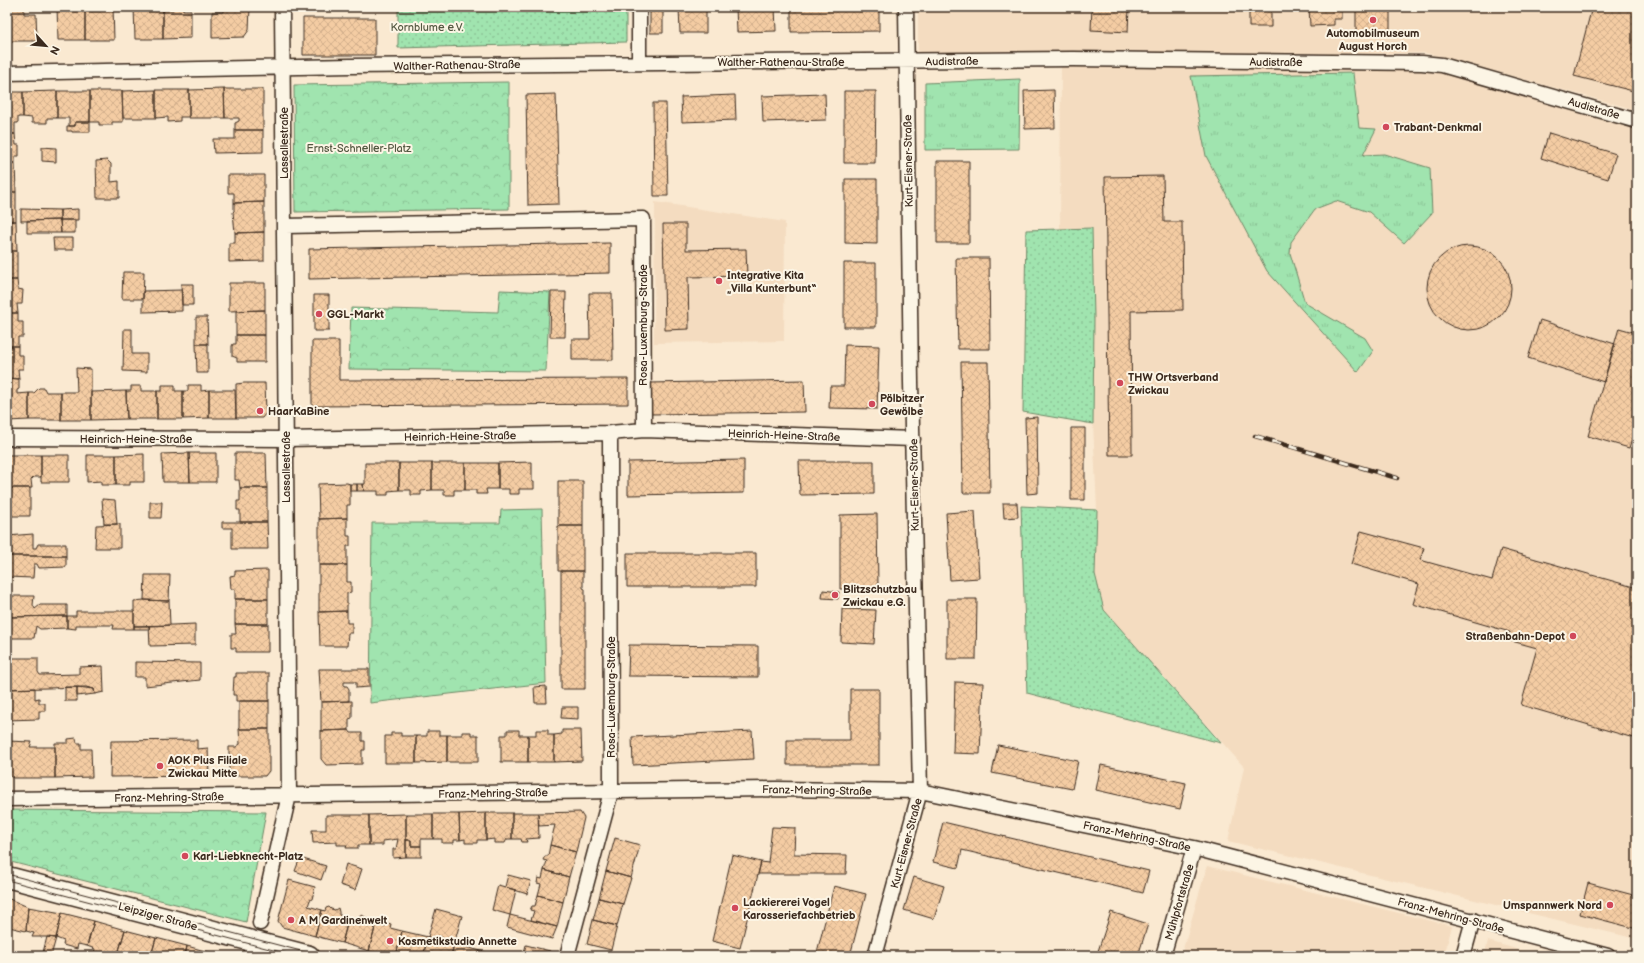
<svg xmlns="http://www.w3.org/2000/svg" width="1644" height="963" viewBox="0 0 1644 963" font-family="'Balsamiq Sans',sans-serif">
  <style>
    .built { fill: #f4dcc0 }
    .grass { fill: url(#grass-tufts); stroke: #6e8766 }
    .forest { fill: url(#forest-crowns); stroke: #6e8766 }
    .garden { fill: url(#garden-dots); stroke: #6e8766 }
    .building { fill: url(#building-cross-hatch); stroke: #3b2a1e }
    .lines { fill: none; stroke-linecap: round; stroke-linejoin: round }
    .street-casing { stroke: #3b2a1e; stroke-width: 17 }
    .secondary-casing { stroke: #3b2a1e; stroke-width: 23 }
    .street { stroke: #fcf5e5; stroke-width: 14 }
    .secondary { stroke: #fcf5e5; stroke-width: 20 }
    .tram { stroke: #3b2a1e; stroke-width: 1 }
    .rail-casing { stroke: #3b2a1e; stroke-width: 4.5 }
    .rail { stroke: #fcf5e5; stroke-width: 3; stroke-dasharray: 9; stroke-linecap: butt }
    .poi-dot { fill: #d1495b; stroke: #fcf5e5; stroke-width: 1.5 }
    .labels { text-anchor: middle; stroke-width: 4; stroke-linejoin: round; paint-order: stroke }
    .park-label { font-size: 11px; fill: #545842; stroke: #fcf5e5 }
    .poi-label { font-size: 11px; font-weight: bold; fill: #3b2a1e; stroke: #fcf5e5; text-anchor: start }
    .street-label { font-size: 11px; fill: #3b2a1e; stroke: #fcf5e5 }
  </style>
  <defs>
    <pattern id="grass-tufts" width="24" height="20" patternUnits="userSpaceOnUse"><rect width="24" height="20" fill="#a0e4af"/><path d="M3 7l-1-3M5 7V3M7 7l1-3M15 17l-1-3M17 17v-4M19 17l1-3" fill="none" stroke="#8bc496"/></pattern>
    <pattern id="forest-crowns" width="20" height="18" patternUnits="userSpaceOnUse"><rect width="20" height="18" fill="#a0e4af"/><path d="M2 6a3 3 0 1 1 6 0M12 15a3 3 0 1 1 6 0" fill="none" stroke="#8bc496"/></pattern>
    <pattern id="garden-dots" width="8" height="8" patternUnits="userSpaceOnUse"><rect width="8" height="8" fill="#a0e4af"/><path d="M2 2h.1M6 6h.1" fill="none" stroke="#8bc496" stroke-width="1.8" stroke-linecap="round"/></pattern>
    <pattern id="building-cross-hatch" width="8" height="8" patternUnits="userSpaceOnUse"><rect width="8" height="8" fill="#f4cca3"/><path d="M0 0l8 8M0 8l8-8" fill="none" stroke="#d2af8c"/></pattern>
  </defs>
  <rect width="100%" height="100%" fill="#fae9d1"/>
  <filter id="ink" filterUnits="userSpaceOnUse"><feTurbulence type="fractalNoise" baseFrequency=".025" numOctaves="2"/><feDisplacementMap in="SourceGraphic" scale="8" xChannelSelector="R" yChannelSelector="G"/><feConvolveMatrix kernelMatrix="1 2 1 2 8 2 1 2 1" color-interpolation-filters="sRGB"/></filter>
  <g filter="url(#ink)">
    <!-- built -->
    <path class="built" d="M918,7H1637V110L1426,53L1301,54L918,52Z
      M1061,65L1430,70L1474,82L1637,130V939L1228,841L1244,767L1104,610L1095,574L1097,510L1093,424L1092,229H1060Z
      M655,202L785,222L784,341L654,343Z
      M1207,866L1452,926L1444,956H1181Z
      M1488,941L1541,956H1484Z"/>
    <!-- grass -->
    <path class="grass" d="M1353,73L1359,128L1376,129L1363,155L1384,154L1430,168L1432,213L1404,243L1369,212L1336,201L1315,209L1291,242L1290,253L1305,303L1365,338L1373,351L1358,372L1267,271L1206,156L1191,76Z
      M1020,79L1019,149L925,150V83Z"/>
    <!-- forest -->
    <path class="forest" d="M509,82V209L295,212L294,85Z
      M500,290L550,292L546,371L349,369L351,308L498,312Z
      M542,509L546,683L370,703L372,523H500L501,510Z
      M7,810L266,812L246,922L7,861Z"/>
    <!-- garden -->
    <path class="garden" d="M398,7H626V42L398,48Z
      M1092,228L1094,317L1093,424L1023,412L1026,230Z
      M1021,506L1097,510L1095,574L1104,610L1221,743L1027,693Z"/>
    <!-- building -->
    <path class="building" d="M7,7H27H24V14H36L37,41H7Z
      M57,7H71V11H85V40H58Z
      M100,7H113L114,40H85V11H100Z
      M134,7H152V10H163V39H135Z
      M173,7H183V10H191V38L163,39V10H173Z
      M224,7H250L249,30L244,37L212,38V12H224Z
      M650,7H663V33H650Z
      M679,7H706V33H680Z
      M736,7H775L776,31L737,32Z
      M791,7H879V31L791,32Z
      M1092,7H1129L1128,32L1091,30Z
      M1249,7H1271V27H1249Z
      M1309,7H1342V19H1334V25L1310,26Z
      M1356,7H1390V33H1356Z
      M1592,7H1637V92L1574,76Z
      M303,18H375V55H303Z
      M224,89H263V130H235V123L239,121V118H225Z
      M224,89L225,118H189V90Z
      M156,90H189V117H180V121L168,122V117L156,118Z
      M156,90V118H123L122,91Z
      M1054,90L1055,128L1025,129L1024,91Z
      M57,91H90V122H75V126H69V118H57Z
      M57,91V118H47V123H32V118L23,117V92Z
      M90,91H122L123,122H112V125H99V122H90Z
      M844,91H876L875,163H844Z
      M7,92H23V117H18V123H15V134H7Z
      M556,94L559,204L528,205L526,95Z
      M825,94L826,120L763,122L762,96Z
      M735,95L736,120L682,122L681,97Z
      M653,103H666L668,196H654Z
      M75,122H90V132H72V131H67V126H75Z
      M235,130H263V152L214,153L213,139H235Z
      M1549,133L1616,154L1608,179L1541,158Z
      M7,134H15L16,145H19V156H15V163H7Z
      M42,147L56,148V162L42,161Z
      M107,160L111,164V182L119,181V198H97L96,161Z
      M937,161H969V243H937Z
      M7,163H15L16,192H7Z
      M228,175H264V202L234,203V193H228Z
      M1163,176L1164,222H1182L1183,310L1131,311L1132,455H1109L1105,177Z
      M845,179H877V244L845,243Z
      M7,192H16V221H7Z
      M264,202V232L235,233L233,212L234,211V203Z
      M21,209L60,210V220L21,221Z
      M78,209V220H60V210Z
      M60,220H75V233H61Z
      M60,220L61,233H27V221Z
      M7,221H16L17,251H7Z
      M663,224H686V250L746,249L747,276L688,277L689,329L665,330Z
      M264,232V261L229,262V243H235V233Z
      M53,238H73V250H54Z
      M610,243V273L309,279V249Z
      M1427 288a42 42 0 1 1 84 0a42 42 0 1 1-84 0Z
      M7,251H17V280H7Z
      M956,258H989L990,349H958Z
      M844,263H876V327H844Z
      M123,272H144L143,299H122Z
      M7,280H17L18,289L23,290L22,304H17L18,313H7Z
      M229,283H265V310L229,311Z
      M181,284H193V305H182Z
      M182,290V311L143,312V291Z
      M551,292H566L565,337H550Z
      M589,293H612L613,360H572V339H590Z
      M314,295H329V331H314Z
      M265,310V335H236V311Z
      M7,313H18V322H23V337H18V346H7Z
      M196,317H207L208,344H196Z
      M1540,320L1615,344L1604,382L1528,358Z
      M1619,328L1637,333V422L1629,448L1588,436Z
      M124,329H132V354H147V372L123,371Z
      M236,335H265V362H237V358L232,356V346L233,344H236Z
      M312,341H339V380L628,379V404L312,406Z
      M196,344H208V373H197Z
      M845,345L879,346L877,409L829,408L830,386H844Z
      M7,346H18V355H23V369H18L19,379L7,378Z
      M961,362H988L990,493H963Z
      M76,368L91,369V420H61V392H77Z
      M7,378L19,379V389L17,390V394L29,393V420L7,421Z
      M804,380L805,412L650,414V383Z
      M244,383H265L266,413L262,418H236V384Z
      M162,385H175V391H183V419H157V391H162Z
      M188,385H201V391L209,390V418L183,419V391H188Z
      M131,386H141V391H157V419H127L126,391H131Z
      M39,388H44L46,392H61V420H29V393H34Z
      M209,390H235L236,418H209Z
      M126,391L127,419L91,420V392Z
      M1037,417L1038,493L1027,494L1025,418Z
      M1071,428H1085V500H1071Z
      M189,453L190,482H163L162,454Z
      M189,453H216V482H190Z
      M235,453H266L267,488H240L239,480H235Z
      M144,454V482H130V485H116V455Z
      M9,455H41V477H34L31,480L32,488H7V457Z
      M41,455H69V482H41Z
      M87,455H116V485H101V481L87,482Z
      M744,460V493L628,495V462Z
      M799,461H874V494L800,495Z
      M532,462V482H534V489H519V494H509V489H498V463Z
      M365,463H399V490L388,491V495H378V491H364L363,484H365Z
      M399,463H432V490L421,491V495H411V490H399Z
      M432,463H465V490H454V495H444V490H432Z
      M465,463H498V489H486L487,494H476V490H465Z
      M558,481H583V526H558Z
      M347,483L350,484V505H347V518L319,519L318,484Z
      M350,484H357V491H350Z
      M357,484H363L364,491H357Z
      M7,488H30V516H7Z
      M240,488H267V522H240V510H237V501H240Z
      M102,499L115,500L117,524H104Z
      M150,502H162L161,518H150Z
      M1003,503H1017L1018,517L1004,518Z
      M975,511L979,578L950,580L946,513Z
      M877,514L878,588L840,589V515Z
      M347,518V536H350V546H347V565H319V519Z
      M222,522H267L268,549H232V528H222Z
      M120,524V548H95L96,525Z
      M558,526H583V571H558Z
      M1361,531L1424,548L1420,560L1492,580L1501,549L1637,588V739L1521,705L1537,648L1508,640L1510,632L1413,604L1419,584L1351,564Z
      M33,534V548H36L38,544H66V556H7V536Z
      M627,553H756V587H627Z
      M7,556H66V567L39,568L37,564H34L33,578L7,577Z
      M319,565H347V582H351V592L347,593V611L319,612Z
      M268,570V599H235V589H231L230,576L235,575V571Z
      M561,571H583V588L585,589V689H561Z
      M145,575H170L169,601L144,600Z
      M823,590L839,592L838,599L822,598Z
      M7,596H34L33,605L35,609L40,605H67V616L7,617Z
      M235,599H268V624H235Z
      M947,599H977L976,659H947Z
      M144,600L169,601L170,625L134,626V601Z
      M842,609L876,610L874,644L841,642Z
      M76,611H134V629H113L114,625H76V629L67,628V616H76Z
      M347,611V623H352V633H348L347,646H320L319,612Z
      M67,616V628L40,629L36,626L34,638H7V617Z
      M195,624V645L150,646L149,626Z
      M235,624H268V652H236V648H231V634H236Z
      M134,626H149L150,629H134Z
      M629,645L758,646V677L628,676Z
      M7,658H38V672L40,675L79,674V667L103,666L104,692L95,694L94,689L86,687L7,689Z
      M135,662L200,663V680L145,686V677H135Z
      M319,669H369V687L356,688V682H344V686H347L349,689V701L321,702Z
      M236,673H269V701H236V695H233L234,677H236Z
      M955,682L983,683L980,754L953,753Z
      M546,686L547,703H535L534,687Z
      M65,687H77V701H65Z
      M77,687L94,689L95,694L77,696Z
      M35,688V699L39,698V703H45V711H39V719L7,720V689Z
      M850,689H879V765H787V740H850Z
      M239,701H269V729H239Z
      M352,701V718L349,719V730L321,731V702Z
      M562,707H578V719L561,718Z
      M239,729H269V771L265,776H229V747H236L240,744Z
      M349,730L351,733H362V741H365V750H362V764L326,765L321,759V731Z
      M507,730H519V735H528V762H501V735H507Z
      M536,730H548V735H554V762H528V735H536Z
      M562,730H581L582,761L554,762V735L562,734Z
      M427,731H439V735H447V762L416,763V736H427Z
      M752,731L754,759L633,765L632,737Z
      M462,732H471V735H478V762H447V735H462Z
      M391,733H401V736H416V763H385V736H391Z
      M76,738L77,743H81V749H91L92,777L55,778V743H68V739Z
      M197,740V749L208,748L209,776L110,777L111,741Z
      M7,741L32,742L30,747H55V778H13L7,774Z
      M998,745L1078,761L1072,789L992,773Z
      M1101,765L1186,783L1180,809L1096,790Z
      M580,812L584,818L576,852L550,845L555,825L539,826L538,813Z
      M486,813H512V839H507L505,843H494V839L486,840Z
      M486,813V840H477V843H465V839L460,840L459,814Z
      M512,813H538L539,838L526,839L527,842H522L521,839H512Z
      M406,814H433V839H421V846H411V840H406Z
      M406,814V857L393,858V849H396L398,839L383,841V845H369V815Z
      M433,814H459L460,840H454V843H442V839H433Z
      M326,815H369V845H358V848H346L347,845H337V842L313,843L312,830H326Z
      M943,822L1149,871L1143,893L962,850L958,868L933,862Z
      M772,827L795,828L794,854L847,855L846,874H758L761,862L768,863Z
      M615,838L640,845L631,878L606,871Z
      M406,840H411V846H421V857H406Z
      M550,845L576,852L569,877L544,870L547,861L543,860L545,856H548Z
      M732,855L761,862L740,948L712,941Z
      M300,858L326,866L321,880L295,871Z
      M346,864L362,869L355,890L340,885Z
      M544,870L569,877L563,902L538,895L541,884L537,883L538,878L542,879Z
      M606,871L631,878L623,904L599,898Z
      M508,875L531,881L527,894L505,887Z
      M914,877L944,886L934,919L904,910Z
      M289,880L315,887L312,899L310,900L308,906L322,910L315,936L282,927L278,921Z
      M1588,883L1637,896V929L1580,914Z
      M498,885L516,890L510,915L492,910Z
      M834,886L866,894L850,956H816Z
      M538,895L563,902L557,927L531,920L534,911L530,910L532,906H535Z
      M7,898L28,907L26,931L9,927L7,934Z
      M599,898L623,904L617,926L593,920Z
      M28,907L62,913L56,938L47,937H32L34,933L26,931Z
      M329,907L331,909L335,910L338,908L339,912V915L349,917L342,943L315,936L322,910L325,911L326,908Z
      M436,909L462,916L454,944L442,941L443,938L438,936L437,940L428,937Z
      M1111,912L1148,924L1138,956H1089L1090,952L1097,954Z
      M62,913L94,921L87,946L78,944L77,949L63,945L64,941L56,938Z
      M362,915L376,924L369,951L342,943L349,917L358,920L359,917Z
      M510,915L557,927L552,939L507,927Z
      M593,920L617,926L611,950L587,944Z
      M94,921L125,930L118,954L109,952L108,956H105L94,953L95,949L87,946Z
      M387,923L391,924L390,928L402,931L396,956H390L369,951L376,924L386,926Z
      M125,930L156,938L151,956H124L118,954Z
      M402,931L428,937L423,956H396Z
      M438,936L443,938L442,941L454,944L451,956H423L428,937L437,940Z
      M47,937L56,938L51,956H42Z
      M156,938L187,946L185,956H151Z
      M454,944L481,951L479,956H451Z
      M526,945L550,951L549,956H523Z
      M187,946L223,956H185Z
      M481,951L499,956H479Z"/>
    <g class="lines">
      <defs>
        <path id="street" d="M639,63V7
          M7,73L350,66L1073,59L1422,63L1442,65L1637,121
          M285,226L643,219L644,430
          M7,438L286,439L610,433L644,430L913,439
          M7,799L777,789L920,791L1194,848L1608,956
          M260,923L289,795L282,7
          M251,956L255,942
          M567,956L611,792L610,433
          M875,956L920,791L911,382L906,7
          M1163,956L1194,848
          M1463,956L1473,920"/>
        <path id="secondary" d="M7,877L309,956"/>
      </defs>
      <!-- street casing -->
      <use href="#street" class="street-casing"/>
      <!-- secondary casing -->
      <use href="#secondary" class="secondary-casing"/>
      <!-- street -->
      <use href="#street" class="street"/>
      <!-- secondary -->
      <use href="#secondary" class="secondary"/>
      <!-- tram -->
      <path class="tram" d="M7,874L320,956
        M7,880L296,956"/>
      <defs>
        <path id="rail" d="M1255,436L1397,478"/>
      </defs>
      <!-- rail casing -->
      <use href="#rail" class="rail-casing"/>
      <!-- rail -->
      <use href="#rail" class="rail"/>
    </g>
  </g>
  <!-- markers -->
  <g class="poi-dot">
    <circle cx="1373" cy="20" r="4"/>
    <circle cx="1386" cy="127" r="4"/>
    <circle cx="719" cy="281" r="4"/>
    <circle cx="319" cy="314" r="4"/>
    <circle cx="1120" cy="383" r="4"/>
    <circle cx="872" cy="404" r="4"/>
    <circle cx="260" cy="411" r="4"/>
    <circle cx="835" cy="595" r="4"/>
    <circle cx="1573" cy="636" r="4"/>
    <circle cx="160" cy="766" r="4"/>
    <circle cx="185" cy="856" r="4"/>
    <circle cx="1610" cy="905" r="4"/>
    <circle cx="735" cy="908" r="4"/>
    <circle cx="291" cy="920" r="4"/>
    <circle cx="390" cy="941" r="4"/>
  </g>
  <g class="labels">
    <!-- park labels -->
    <g class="park-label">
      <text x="427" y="31">Kornblume e.V.</text>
      <text x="359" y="152">Ernst-Schneller-Platz</text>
    </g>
    <!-- poi labels -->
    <g class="poi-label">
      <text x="1373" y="37" text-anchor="middle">Automobilmuseum<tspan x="1373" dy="13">August Horch</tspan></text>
      <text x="1394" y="131">Trabant-Denkmal</text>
      <text x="727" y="279">Integrative Kita<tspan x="727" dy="13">„Villa Kunterbunt“</tspan></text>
      <text x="327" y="318">GGL-Markt</text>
      <text x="1128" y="381">THW Ortsverband<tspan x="1128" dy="13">Zwickau</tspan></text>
      <text x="880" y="402">Pölbitzer<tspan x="880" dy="13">Gewölbe</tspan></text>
      <text x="268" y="415">HaarKaBine</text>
      <text x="843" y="593">Blitzschutzbau<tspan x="843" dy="13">Zwickau e.G.</tspan></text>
      <text x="1565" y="640" text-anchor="end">Straßenbahn-Depot</text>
      <text x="168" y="764">AOK Plus Filiale<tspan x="168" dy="13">Zwickau Mitte</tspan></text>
      <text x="193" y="860">Karl-Liebknecht-Platz</text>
      <text x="743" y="906">Lackiererei Vogel<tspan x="743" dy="13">Karosseriefachbetrieb</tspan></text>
      <text x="1602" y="909" text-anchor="end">Umspannwerk Nord</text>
      <text x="299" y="924">A M Gardinenwelt</text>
      <text x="398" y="945">Kosmetikstudio Annette</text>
    </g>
    <!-- street labels -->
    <g class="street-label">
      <text transform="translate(952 61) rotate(-1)" y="4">Audistraße</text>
      <text x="781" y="66">Walther-Rathenau-Straße</text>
      <text x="1276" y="66">Audistraße</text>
      <text transform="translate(457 65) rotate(-1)" y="4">Walther-Rathenau-Straße</text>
      <text transform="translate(1594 108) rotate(16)" y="4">Audistraße</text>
      <text transform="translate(284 143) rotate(-90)" y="4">Lassallestraße</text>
      <text transform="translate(908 161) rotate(-91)" y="4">Kurt-Eisner-Straße</text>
      <text transform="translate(643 325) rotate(-90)" y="4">Rosa-Luxemburg-Straße</text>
      <text transform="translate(784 435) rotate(2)" y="4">Heinrich-Heine-Straße</text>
      <text transform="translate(460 436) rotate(-1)" y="4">Heinrich-Heine-Straße</text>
      <text x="136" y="443">Heinrich-Heine-Straße</text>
      <text transform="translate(286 467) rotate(-90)" y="4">Lassallestraße</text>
      <text transform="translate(914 485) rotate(-91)" y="4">Kurt-Eisner-Straße</text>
      <text transform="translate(611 697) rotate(-90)" y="4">Rosa-Luxemburg-Straße</text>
      <text transform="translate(817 790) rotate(1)" y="4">Franz-Mehring-Straße</text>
      <text transform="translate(493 793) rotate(-1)" y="4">Franz-Mehring-Straße</text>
      <text transform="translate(169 797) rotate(-1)" y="4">Franz-Mehring-Straße</text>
      <text transform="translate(1137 836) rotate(12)" y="4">Franz-Mehring-Straße</text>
      <text transform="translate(906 843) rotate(-75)" y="4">Kurt-Eisner-Straße</text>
      <text transform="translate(1179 902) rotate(-74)" y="4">Mühlpfortstraße</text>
      <text transform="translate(1451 915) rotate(15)" y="4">Franz-Mehring-Straße</text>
      <text transform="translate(158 916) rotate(15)" y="4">Leipziger Straße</text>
    </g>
  </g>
  <!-- margin -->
  <rect width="1644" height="963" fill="none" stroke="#fcf5e5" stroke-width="24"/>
  <rect x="12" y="12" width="1620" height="939" fill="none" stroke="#3b2a1e" stroke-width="1.5" filter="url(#ink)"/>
  <!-- north arrow -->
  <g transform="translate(46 46) rotate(117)" stroke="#fcf5e5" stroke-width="3" paint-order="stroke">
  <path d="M0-3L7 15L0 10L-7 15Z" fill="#3b2a1e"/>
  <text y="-6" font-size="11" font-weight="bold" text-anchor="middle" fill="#3b2a1e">N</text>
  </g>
</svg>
